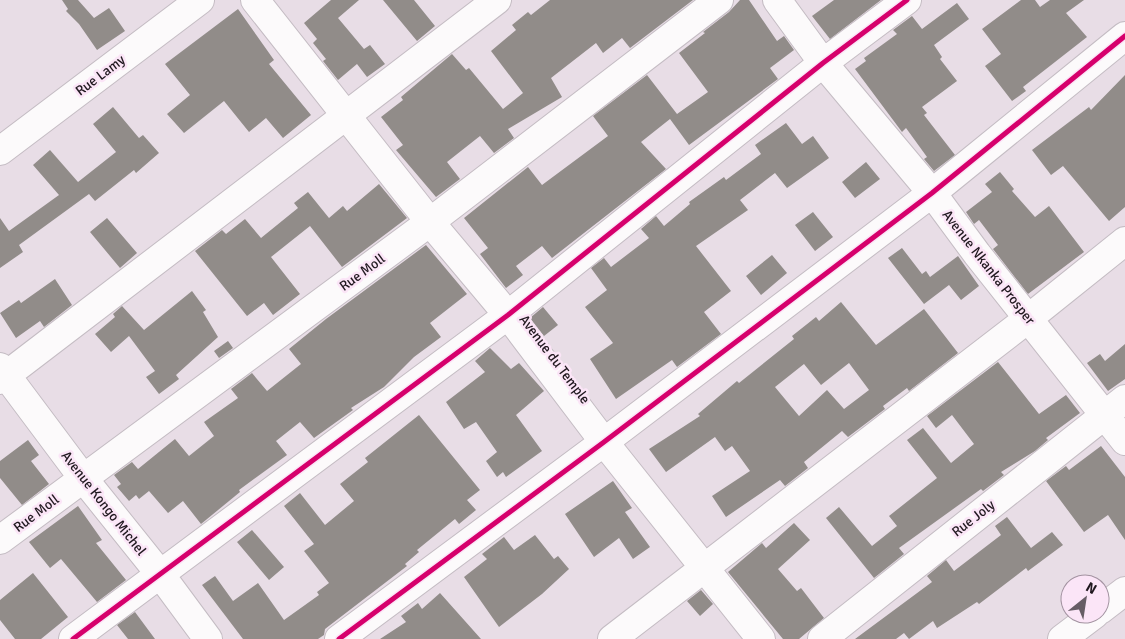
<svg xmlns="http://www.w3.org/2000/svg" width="1125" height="639" viewBox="0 0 1125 639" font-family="Signika,sans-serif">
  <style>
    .building { fill: #918c89; fill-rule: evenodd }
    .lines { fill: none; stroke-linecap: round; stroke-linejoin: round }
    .minor-casing { stroke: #c4bcc3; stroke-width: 30 }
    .minor { stroke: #fcfafb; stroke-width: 28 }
    .cycleway-casing { stroke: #fbe5f7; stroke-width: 8 }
    .cycleway { stroke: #d6006c; stroke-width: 5 }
    .labels { text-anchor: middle; stroke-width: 5; stroke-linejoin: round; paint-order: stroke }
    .street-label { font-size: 14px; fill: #20181f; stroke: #fbe5f7 }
  </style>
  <rect width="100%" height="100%" fill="#e8dde6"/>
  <!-- building -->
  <path class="building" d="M62,0H78L94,18L109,8L125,31L97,50L79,24L66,11L68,9Z
    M331,0H359L338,18L364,49L370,45L385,64L367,77L357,64L338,80L323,61L326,59L313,43L317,39L304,23Z
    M383,0H414L435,26L417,41Z
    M550,0H693L630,48L622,38L603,53L596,43L551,78L562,97L508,129L514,138L494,153L480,136L447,162L460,179L436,197L396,150L403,145L381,117L403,100L401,97L452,54L466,70L469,68L503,109L523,93L491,51L516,30L512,25L528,12L531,15Z
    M740,0H749L777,41L784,36L794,50L770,68L778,79L689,145L670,119L641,142L666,169L552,258L542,246L516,266L523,275L506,288L480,254L488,248L464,218L528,167L542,185L608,136L593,116L647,75L677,114L708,92L679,53L705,33L703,32L729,12Z
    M834,0H881L830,39L812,16Z
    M1021,0H1035L1040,7L1050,0H1084L1066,13L1087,37L1023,87L1026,91L1012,101L985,66L1001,54L982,29Z
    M957,3L969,19L934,45L942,57L940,59L957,81L922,107L927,113L924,115L955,155L934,171L924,159L927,157L906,128L902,132L855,69L866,61L864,58L897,34L893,30L912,16L922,29Z
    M238,9L274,60L269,64L311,115L283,138L266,118L249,132L224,101L184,133L167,114L190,95L165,64Z
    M1125,75V207L1109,221L1063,166L1051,175L1032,150L1089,107L1091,110Z
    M113,107L139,138L143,135L159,153L136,173L134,170L95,201L89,194L19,245L23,252L0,268V218L9,231L59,195L33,165L50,150L78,182L116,152L93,124Z
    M786,123L802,144L813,136L829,158L787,188L775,173L740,200L748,210L696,246L731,291L704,312L721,334L677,367L672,360L616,399L590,359L613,343L585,307L607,290L591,268L604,258L611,267L649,238L641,229L656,216L664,226L690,204L689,202L724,177L726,180L761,154L755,145Z
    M866,162L880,179L855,198L842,182Z
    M1000,172L1014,189L1012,191L1035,217L1049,206L1084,252L1028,294L993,249L998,245L979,220L974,224L966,212L992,192L985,184Z
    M379,184L407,218L342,267L310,226L271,257L300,294L273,315L264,303L247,316L195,251L222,230L226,234L245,219L261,238L298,208L294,203L308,192L329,218L343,206L347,211Z
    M813,212L833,237L815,251L795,225Z
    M107,218L137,253L120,268L90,232Z
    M426,245L467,294L430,323L441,337L414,357L384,387L351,408L353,410L314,438L300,422L276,441L287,455L239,490L240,492L201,524L183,501L168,513L149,491L139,499L136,495L129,501L117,487L121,484L114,475L132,462L138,469L175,439L189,456L214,436L204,422L238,398L231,389L252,373L267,391L301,364L289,349L326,319Z
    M902,248L922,274L926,271L930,277L958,256L979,286L961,300L949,285L924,304L888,258Z
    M772,255L787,273L761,295L746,276Z
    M55,279L72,305L44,327L40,321L16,338L0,313L19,300L21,303Z
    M192,291L206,310L203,312L218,337L176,375L179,379L159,394L146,377L155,371L129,336L111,352L95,334L115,317L113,314L122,306L144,330Z
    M841,302L876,345L924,309L958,353L909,391L907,388L883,406L885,409L848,437L842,431L804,462L808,468L785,486L780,480L726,517L712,496L750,471L732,446L725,451L715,437L666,472L649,449L700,416L698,414L737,381L739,383L794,339L792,336L816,317L819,321ZM849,363L869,390L844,409L827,390L799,416L775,387L804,364L821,385Z
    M543,307L558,325L544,336L530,318Z
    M228,341L233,348L219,358L214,351Z
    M1125,344V379L1108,391L1087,363L1100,354L1105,361Z
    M490,348L511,369L519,363L544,391L516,415L542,451L506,477L503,472L497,477L486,461L497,452L476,422L464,429L446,402L485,372L475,361Z
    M998,362L1039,414L1066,395L1080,413L1046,438L1048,440L1035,451L1001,472L1004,475L983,491L981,489L899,548L904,554L874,578L826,518L839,507L872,546L897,526L889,516L937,478L907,440L923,428L951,463L974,444L952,415L936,428L927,416Z
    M419,415L480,490L467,500L476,510L459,524L455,519L417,550L419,552L405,564L407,566L325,629L324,635L318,639H243L202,585L215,576L233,601L258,583L284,620L319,595L317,592L329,583L304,551L314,544L284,506L300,493L325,525L354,501L340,484L368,462L365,458Z
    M28,440L39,455L31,461L49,484L22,505L0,478V461Z
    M1101,446L1125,477V540L1108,515L1084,532L1046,481L1066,466L1069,470Z
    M613,481L632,508L625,512L650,547L633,559L619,538L594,557L565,514Z
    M78,506L102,540L96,543L126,580L97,602L61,559L50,568L29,542Z
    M1007,517L1031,548L1052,532L1063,545L1028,571L1026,568L979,604L977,602L937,628L933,621L909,639L904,633L896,639H855L932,582L927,576L946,560L954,571L1001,535L995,526Z
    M794,523L810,540L778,569L797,591L801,588L824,618L799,639H783L728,572L762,543L766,548Z
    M252,530L284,567L269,580L237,542Z
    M535,535L554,559L558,556L569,569L542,594L499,627L464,577L487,559L482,554L504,537L514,550Z
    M33,573L68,617L41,639H15L0,620V600Z
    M701,590L713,604L700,616L687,601Z
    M440,593L481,639H380L406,622L401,616L418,603L422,609Z
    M135,612L155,639H128L117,625Z"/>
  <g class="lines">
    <defs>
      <path id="minor" d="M255,0L430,222L508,315L604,442L761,639
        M777,0L823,63L932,193L977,254L1125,441
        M0,151L200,0
        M0,367L83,478L160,574L208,639
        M0,380L497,0
        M0,540L430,222L719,0
        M1100,610L1125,591
        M73,639L508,315L823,63L907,0
        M339,639L604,442L932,193L1125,36
        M612,639L1029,318L1125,241
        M822,639L1125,399
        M1062,639L1095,614"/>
    </defs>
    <!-- minor casing -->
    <use href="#minor" class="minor-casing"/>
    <!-- minor -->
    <use href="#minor" class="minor"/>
    <defs>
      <path id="cycleway" d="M73,639L508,315L823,63L907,0
        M339,639L604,442L932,193L1125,36"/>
    </defs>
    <!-- cycleway casing -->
    <use href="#cycleway" class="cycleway-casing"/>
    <!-- cycleway -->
    <use href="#cycleway" class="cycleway"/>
  </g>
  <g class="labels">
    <!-- street labels -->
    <g class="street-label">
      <text transform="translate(100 75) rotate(-37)" y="5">Rue Lamy</text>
      <text transform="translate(989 267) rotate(52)" y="5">Avenue Nkanka Prosper</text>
      <text transform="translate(362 272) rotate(-36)" y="5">Rue Moll</text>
      <text transform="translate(555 359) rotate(53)" y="5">Avenue du Temple</text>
      <text transform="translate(104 503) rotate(52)" y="5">Avenue Kongo Michel</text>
      <text transform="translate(36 513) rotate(-37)" y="5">Rue Moll</text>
      <text transform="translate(973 518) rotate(-38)" y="5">Rue Joly</text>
    </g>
  </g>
  <!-- north arrow -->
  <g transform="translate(1085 599) rotate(30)"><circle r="24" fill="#fbe5f7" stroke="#a393a1"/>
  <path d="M0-4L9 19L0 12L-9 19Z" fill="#665d65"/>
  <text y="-8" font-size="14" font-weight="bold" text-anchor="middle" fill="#20181f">N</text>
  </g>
</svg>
